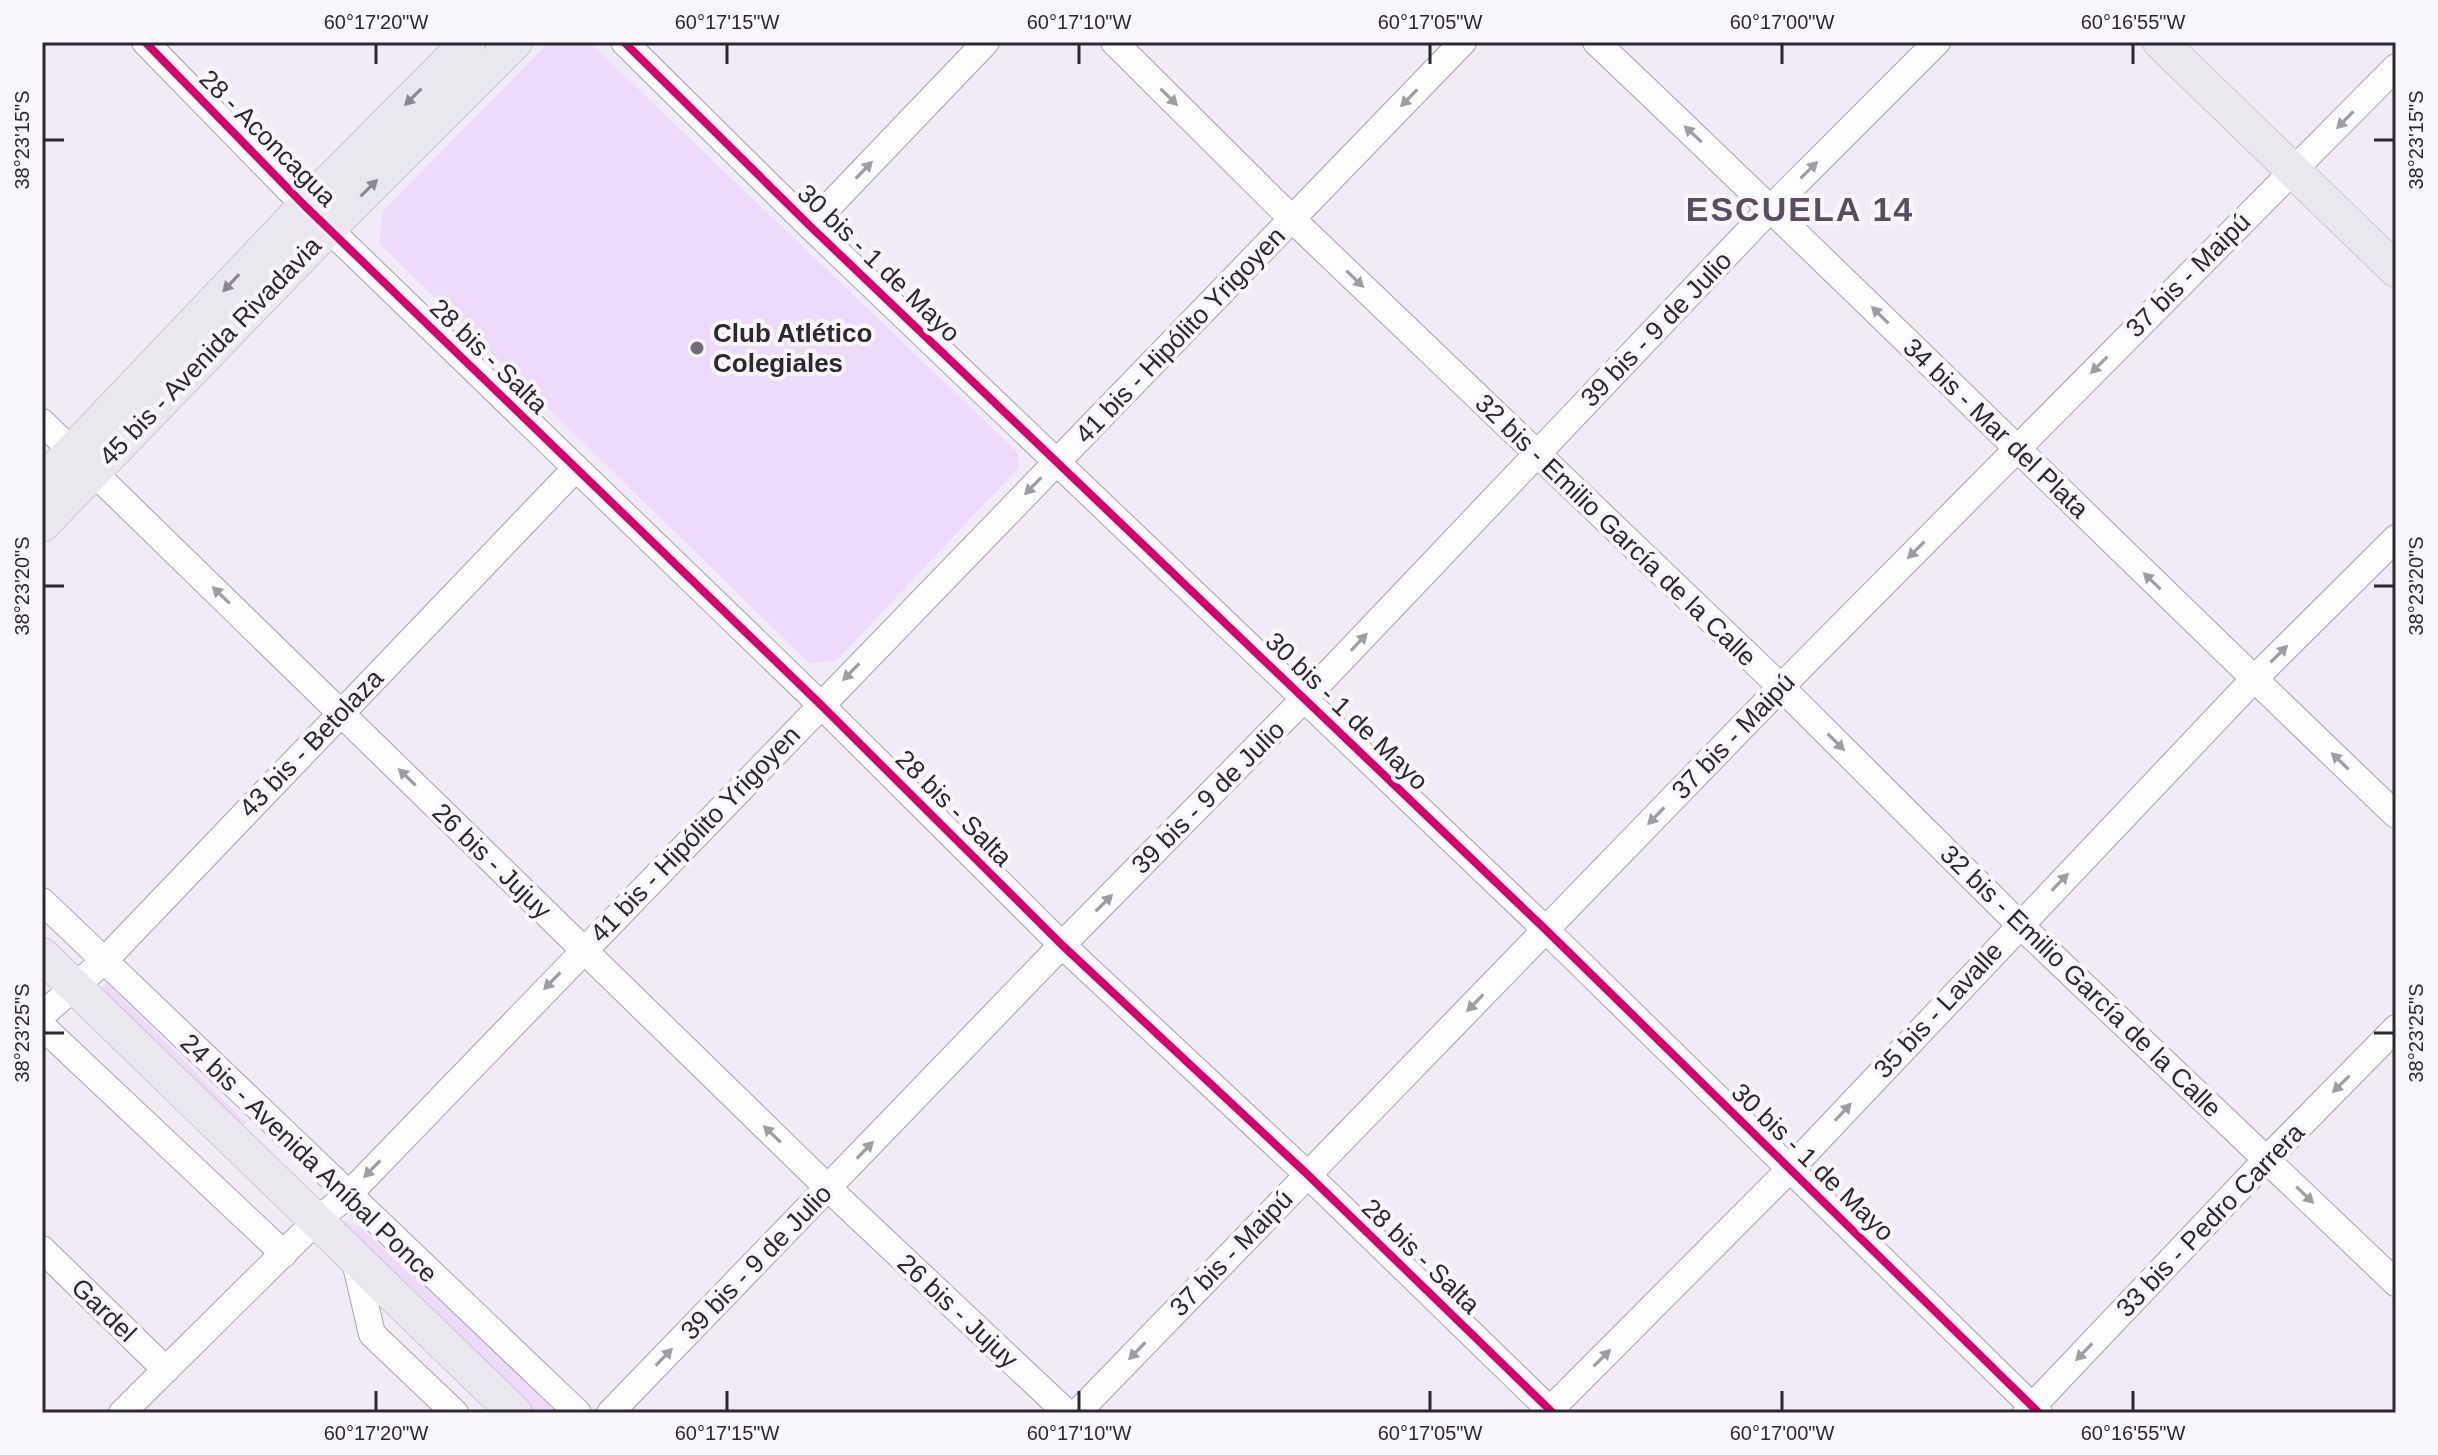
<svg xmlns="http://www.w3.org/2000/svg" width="2438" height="1455" viewBox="0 0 2438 1455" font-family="Helvetica,sans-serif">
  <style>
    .green { fill: #eedbfb }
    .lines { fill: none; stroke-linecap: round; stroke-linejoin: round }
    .minor-casing { stroke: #a7a1ac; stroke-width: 28 }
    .major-casing { stroke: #ccc8cf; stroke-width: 36 }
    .minor { stroke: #fdfcfe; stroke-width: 26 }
    .major { stroke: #ebe7ee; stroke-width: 34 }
    .cycleway-casing { stroke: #faf7fc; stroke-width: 13 }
    .cycleway { stroke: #d6006c; stroke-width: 8 }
    .oneway { fill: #8c8790 }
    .oneway2 { fill: #9f9ca2 }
    .ticks { fill: none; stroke: #2d2731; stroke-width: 3 }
    .poi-dot { fill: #726b76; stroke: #faf7fc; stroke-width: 3 }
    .labels { text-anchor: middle; stroke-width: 8; stroke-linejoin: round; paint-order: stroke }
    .street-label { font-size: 26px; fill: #2d2731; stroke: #faf7fc }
    .poi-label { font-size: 26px; font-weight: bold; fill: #2d2731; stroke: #faf7fc; text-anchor: start }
    .district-label { font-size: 34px; font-weight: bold; letter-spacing: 2px; fill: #5a4c63; stroke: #faf7fc }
    .neatline { fill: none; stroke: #2d2731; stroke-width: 3 }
    .ticks-label { font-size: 20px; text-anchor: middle; fill: #2d2731 }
  </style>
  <rect width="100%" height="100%" fill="#f1eaf7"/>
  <!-- green -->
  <path class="green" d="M549,42H589L1017,452L1019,467L836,661L809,663L379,243L383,211Z
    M107,983L246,1123L236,1129L97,992Z
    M342,1220L361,1228L552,1404L556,1413H537L522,1405L348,1237Z"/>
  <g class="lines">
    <defs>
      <path id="minor" d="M145,42L305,206L820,704L1062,945L1307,1174L1553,1413
        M624,42L810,226L1546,930L2039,1413
        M1114,42L1292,219L1781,687L2019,924L2396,1283
        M1596,42C1865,297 2128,559 2396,815
        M810,226L986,42
        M42,422L828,1188L1067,1413
        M42,901L578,1413
        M42,1015L104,961L576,468
        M42,1026L284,1254
        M42,1249L166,1370
        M354,1257L372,1334L455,1413
        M122,1413L316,1221L348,1195L1463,42
        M610,1413L1062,945L1305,698L1771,208L1937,42
        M1077,1413L1781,687L2396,67
        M1547,1413L1791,1168L2254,679L2396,538
        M2026,1413L2267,1159L2396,1028"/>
      <path id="major" d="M2160,42L2396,270
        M42,483L305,206L468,42
        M42,525L329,228L515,42
        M42,955L515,1413"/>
    </defs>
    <!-- minor casing -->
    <use href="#minor" class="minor-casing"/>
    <!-- major casing -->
    <use href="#major" class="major-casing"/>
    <!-- minor -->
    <use href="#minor" class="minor"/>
    <!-- major -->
    <use href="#major" class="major"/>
    <defs>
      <path id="cycleway" d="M145,42L305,206L820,704L1062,945L1307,1174L1553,1413
        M624,42L810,226L1546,930L2039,1413"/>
    </defs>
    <!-- cycleway casing -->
    <use href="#cycleway" class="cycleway-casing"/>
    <!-- cycleway -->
    <use href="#cycleway" class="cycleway"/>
  </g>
  <!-- one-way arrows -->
  <defs><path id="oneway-solid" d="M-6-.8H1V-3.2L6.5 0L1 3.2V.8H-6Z" transform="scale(2)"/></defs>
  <g class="oneway">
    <use href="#oneway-solid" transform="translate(413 97) rotate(135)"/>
    <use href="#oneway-solid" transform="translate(369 188) rotate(-45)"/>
    <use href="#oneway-solid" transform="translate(231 283) rotate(133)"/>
  </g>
  <g class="oneway2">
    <use href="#oneway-solid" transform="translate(1169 97) rotate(45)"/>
    <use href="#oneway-solid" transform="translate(1409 98) rotate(134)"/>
    <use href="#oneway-solid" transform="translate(2345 120) rotate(134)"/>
    <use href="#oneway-solid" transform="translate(1693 134) rotate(-137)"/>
    <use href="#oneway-solid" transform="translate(864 170) rotate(-46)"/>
    <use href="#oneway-solid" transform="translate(1809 170) rotate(-45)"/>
    <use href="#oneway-solid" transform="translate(1355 279) rotate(44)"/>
    <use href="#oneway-solid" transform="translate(1880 315) rotate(-135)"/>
    <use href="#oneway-solid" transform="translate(2099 365) rotate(135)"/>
    <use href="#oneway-solid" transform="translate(1033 486) rotate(134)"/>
    <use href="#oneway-solid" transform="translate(1916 550) rotate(135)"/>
    <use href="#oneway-solid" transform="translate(2152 581) rotate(-136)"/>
    <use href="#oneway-solid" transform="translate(221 595) rotate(-136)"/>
    <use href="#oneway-solid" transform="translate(1359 642) rotate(-47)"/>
    <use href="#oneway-solid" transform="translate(2279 654) rotate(-45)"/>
    <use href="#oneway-solid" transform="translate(851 672) rotate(134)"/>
    <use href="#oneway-solid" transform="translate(1836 742) rotate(45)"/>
    <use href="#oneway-solid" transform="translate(2340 761) rotate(-136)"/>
    <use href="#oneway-solid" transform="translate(407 777) rotate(-136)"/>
    <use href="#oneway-solid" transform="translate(1656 816) rotate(134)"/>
    <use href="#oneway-solid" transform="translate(2060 882) rotate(-46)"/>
    <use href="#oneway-solid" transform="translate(1104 903) rotate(-45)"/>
    <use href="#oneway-solid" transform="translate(552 981) rotate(134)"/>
    <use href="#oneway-solid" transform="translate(1475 1003) rotate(134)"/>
    <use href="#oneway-solid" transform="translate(2341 1084) rotate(135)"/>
    <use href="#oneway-solid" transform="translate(1843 1112) rotate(-47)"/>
    <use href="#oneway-solid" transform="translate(772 1134) rotate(-136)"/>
    <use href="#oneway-solid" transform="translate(865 1150) rotate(-46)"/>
    <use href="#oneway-solid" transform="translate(372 1169) rotate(134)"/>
    <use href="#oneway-solid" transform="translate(2305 1195) rotate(44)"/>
    <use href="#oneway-solid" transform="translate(1137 1351) rotate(134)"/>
    <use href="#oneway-solid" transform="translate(2084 1352) rotate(134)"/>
    <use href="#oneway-solid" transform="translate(664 1357) rotate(-46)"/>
    <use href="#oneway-solid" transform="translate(1602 1358) rotate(-45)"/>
  </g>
  <!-- ticks -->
  <path class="ticks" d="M376,44V64M727,44V64M1079,44V64M1430,44V64M1782,44V64M2133,44V64M44,140H64M2374,140H2394M44,586H64M2374,586H2394M44,1033H64M2374,1033H2394M376,1391V1411M727,1391V1411M1079,1391V1411M1430,1391V1411M1782,1391V1411M2133,1391V1411"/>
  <!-- markers -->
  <circle class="poi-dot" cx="697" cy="348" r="8"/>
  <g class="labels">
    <!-- street labels -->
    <g class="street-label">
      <text transform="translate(268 138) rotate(45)" y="9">28 - Aconcagua</text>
      <text transform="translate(879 263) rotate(44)" y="9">30 bis - 1 de Mayo</text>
      <text transform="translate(2188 275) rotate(-45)" y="9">37 bis - Maipú</text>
      <text transform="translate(1656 329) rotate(-46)" y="9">39 bis - 9 de Julio</text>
      <text transform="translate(1180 335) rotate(-46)" y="9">41 bis - Hipólito Yrigoyen</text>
      <text transform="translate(210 351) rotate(-46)" y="9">45 bis - Avenida Rivadavia</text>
      <text transform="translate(489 356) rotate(44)" y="9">28 bis - Salta</text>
      <text transform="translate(1996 428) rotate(44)" y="9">34 bis - Mar del Plata</text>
      <text transform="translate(1616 530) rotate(44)" y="9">32 bis - Emilio García de la Calle</text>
      <text transform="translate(1347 711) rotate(44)" y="9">30 bis - 1 de Mayo</text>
      <text transform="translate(1733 736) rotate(-46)" y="9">37 bis - Maipú</text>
      <text transform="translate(311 743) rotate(-46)" y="9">43 bis - Betolaza</text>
      <text transform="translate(1208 797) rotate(-45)" y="9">39 bis - 9 de Julio</text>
      <text transform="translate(954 808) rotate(45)" y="9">28 bis - Salta</text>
      <text transform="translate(695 834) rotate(-46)" y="9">41 bis - Hipólito Yrigoyen</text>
      <text transform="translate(492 861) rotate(44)" y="9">26 bis - Jujuy</text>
      <text transform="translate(2081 981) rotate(44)" y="9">32 bis - Emilio García de la Calle</text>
      <text transform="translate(1938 1010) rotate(-47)" y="9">35 bis - Lavalle</text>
      <text transform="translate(309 1158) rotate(44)" y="9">24 bis - Avenida Aníbal Ponce</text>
      <text transform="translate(1813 1162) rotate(44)" y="9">30 bis - 1 de Mayo</text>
      <text transform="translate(2210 1220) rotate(-46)" y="9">33 bis - Pedro Carrera</text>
      <text transform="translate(1231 1253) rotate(-46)" y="9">37 bis - Maipú</text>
      <text transform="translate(1421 1256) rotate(44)" y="9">28 bis - Salta</text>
      <text transform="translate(756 1262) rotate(-46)" y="9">39 bis - 9 de Julio</text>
      <text transform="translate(104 1310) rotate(44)" y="9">Gardel</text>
      <text transform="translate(958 1311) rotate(43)" y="9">26 bis - Jujuy</text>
    </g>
    <!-- poi labels -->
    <g class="poi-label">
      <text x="713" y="342">Club Atlético<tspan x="713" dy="30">Colegiales</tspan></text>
    </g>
    <!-- district labels -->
    <g class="district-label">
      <text x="1800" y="221">ESCUELA 14</text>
    </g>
  </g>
  <!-- border -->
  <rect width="2438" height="1455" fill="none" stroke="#faf7fc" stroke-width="88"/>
  <rect x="44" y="44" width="2350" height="1367" class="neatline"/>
  <g class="ticks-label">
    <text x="376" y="29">60°17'20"W</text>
    <text x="727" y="29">60°17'15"W</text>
    <text x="1079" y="29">60°17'10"W</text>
    <text x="1430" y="29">60°17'05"W</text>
    <text x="1782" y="29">60°17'00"W</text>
    <text x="2133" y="29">60°16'55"W</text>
    <text transform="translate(22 140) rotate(-90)" y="7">38°23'15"S</text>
    <text transform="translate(2416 140) rotate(-90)" y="7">38°23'15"S</text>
    <text transform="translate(22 586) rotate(-90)" y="7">38°23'20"S</text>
    <text transform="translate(2416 586) rotate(-90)" y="7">38°23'20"S</text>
    <text transform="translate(22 1033) rotate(-90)" y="7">38°23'25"S</text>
    <text transform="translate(2416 1033) rotate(-90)" y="7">38°23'25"S</text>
    <text x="376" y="1440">60°17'20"W</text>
    <text x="727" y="1440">60°17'15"W</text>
    <text x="1079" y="1440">60°17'10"W</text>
    <text x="1430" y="1440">60°17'05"W</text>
    <text x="1782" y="1440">60°17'00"W</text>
    <text x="2133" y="1440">60°16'55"W</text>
  </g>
</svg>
